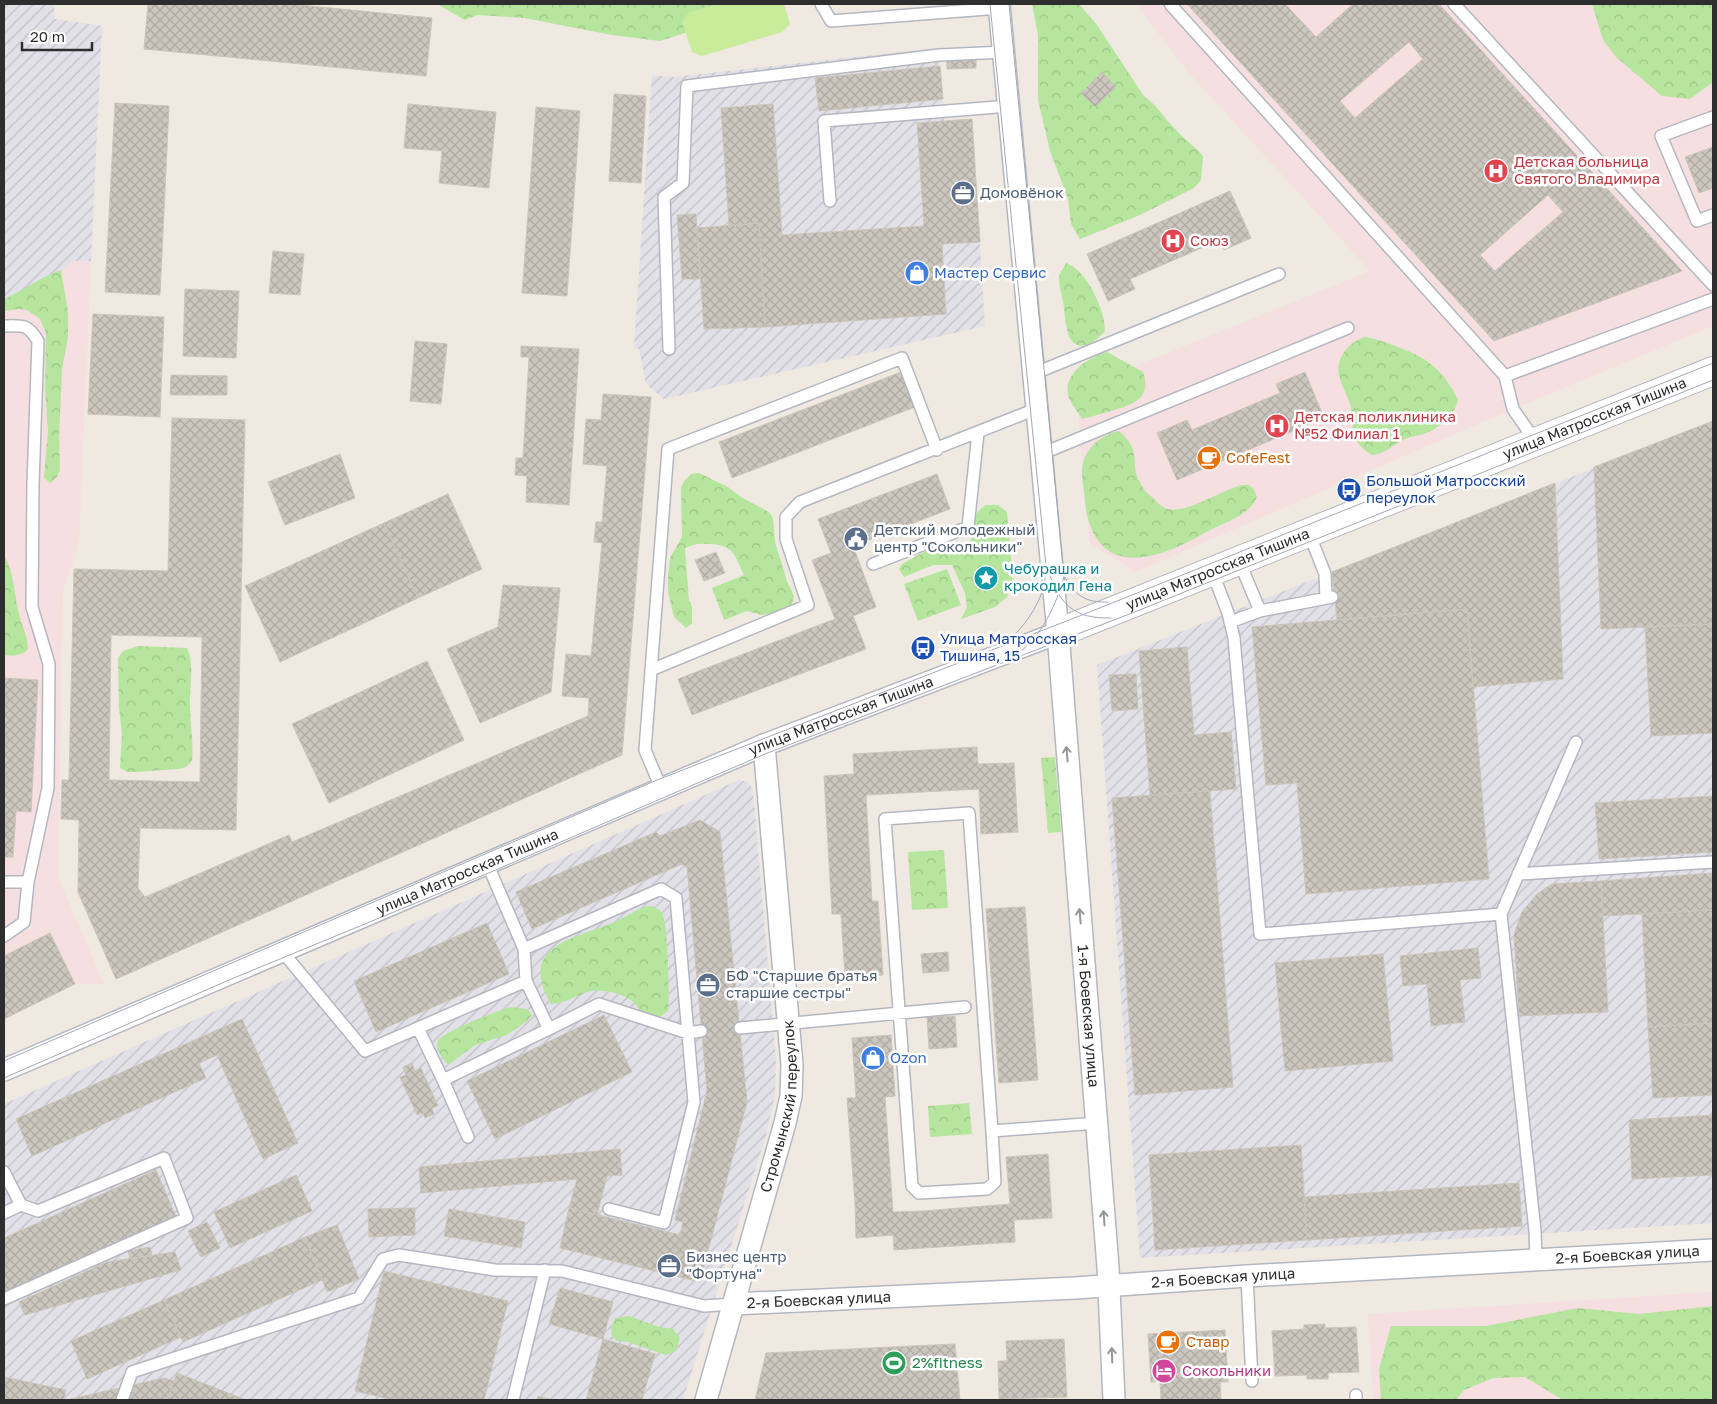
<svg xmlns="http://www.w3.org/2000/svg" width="1717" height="1404" viewBox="0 0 1717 1404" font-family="'Golos Text',sans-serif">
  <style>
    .industrial { fill: url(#industrial-furrows) }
    .medical { fill: #f5dfe0 }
    .forest { fill: url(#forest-crowns) }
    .pitch { fill: #c9ec9a }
    .building { fill: url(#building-cross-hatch); stroke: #cbc5ba; fill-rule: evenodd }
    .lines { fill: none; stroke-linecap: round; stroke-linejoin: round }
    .service-casing { stroke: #b4b7c1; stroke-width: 14 }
    .minor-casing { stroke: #b4b7c1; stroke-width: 24 }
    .tertiary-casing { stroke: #b4b7c1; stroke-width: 30 }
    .service { stroke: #fff; stroke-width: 11 }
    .minor { stroke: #fff; stroke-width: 21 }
    .tertiary { stroke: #fff; stroke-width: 28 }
    .tram { stroke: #a3a6b8; stroke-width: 1 }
    .oneway { stroke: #969696 }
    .labels { text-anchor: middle; stroke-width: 5; stroke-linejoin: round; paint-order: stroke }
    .health-label { font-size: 15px; fill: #be3a42; stroke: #fff; text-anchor: start }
    .service-label { font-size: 15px; fill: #4e5e75; stroke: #fff; text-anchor: start }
    .shop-label { font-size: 15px; fill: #366cbe; stroke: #fff; text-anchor: start }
    .street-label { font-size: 15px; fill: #2e2e2e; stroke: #fff }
    .food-label { font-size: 15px; fill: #c56008; stroke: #fff; text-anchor: start }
    .transit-label { font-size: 15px; fill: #164399; stroke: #fff; text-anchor: start }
    .culture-label { font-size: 15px; fill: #0d838f; stroke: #fff; text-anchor: start }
    .leisure-label { font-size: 15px; fill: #27864d; stroke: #fff; text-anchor: start }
    .hotel-label { font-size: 15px; fill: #b23c85; stroke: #fff; text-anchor: start }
  </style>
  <defs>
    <pattern id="industrial-furrows" width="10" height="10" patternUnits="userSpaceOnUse" patternTransform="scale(1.25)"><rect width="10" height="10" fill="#e3e1e8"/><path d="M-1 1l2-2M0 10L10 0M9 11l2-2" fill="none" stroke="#c3c1c7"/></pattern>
    <pattern id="forest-crowns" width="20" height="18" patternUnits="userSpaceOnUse" patternTransform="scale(1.25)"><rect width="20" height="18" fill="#b6e59e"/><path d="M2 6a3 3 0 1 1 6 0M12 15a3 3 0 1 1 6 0" fill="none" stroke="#9dc588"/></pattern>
    <pattern id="building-cross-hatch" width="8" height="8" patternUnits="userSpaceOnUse" patternTransform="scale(1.25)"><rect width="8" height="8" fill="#cbc7bf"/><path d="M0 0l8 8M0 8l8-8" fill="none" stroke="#afaba4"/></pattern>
  </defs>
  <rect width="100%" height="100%" fill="#efe9e1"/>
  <!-- industrial -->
  <path class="industrial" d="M4,4H54L55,19L102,26L91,261H72L46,289L4,307Z
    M938,48L944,121L972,119L985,326L664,399L646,384L639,349L634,348L652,75L674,77Z
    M1713,421V1223L1140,1258L1097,665Z
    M739,780L748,782L753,790L776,1059L775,1095L766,1135L683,1400H4V1104Z"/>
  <!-- medical -->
  <path class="medical" d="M1136,4H1713V326L1513,409L1135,572L1090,543L1076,390L1370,271L1188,72Z
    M72,261H91L79,545L63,591L58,877L104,984H75L4,1019V307L46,289Z
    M1713,1292V1400H1373L1368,1314Z"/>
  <!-- forest -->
  <path class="forest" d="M437,4H759L691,31L660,41L612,35L524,18L477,15L465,20Z
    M1032,4H1079L1097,25L1143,95C1157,105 1164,118 1176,130C1185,140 1195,146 1203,156L1201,180L1194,188L1140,215L1080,239L1071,224L1068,199L1050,151L1038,100V35Z
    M1592,4H1713V82L1690,99L1662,96L1616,57L1603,40Z
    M1066,263C1087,270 1105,310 1105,331C1098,339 1082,353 1072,341C1066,334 1065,317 1064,308C1063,297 1057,283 1060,273C1062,270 1065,266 1066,263Z
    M61,270L68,312V337L62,370L59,437L60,470L57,477L50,483L44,478L48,431L45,389L46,333L40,319L27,310L19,309L4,311V299C24,290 40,277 61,270Z
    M1365,337C1380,339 1414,352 1427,361C1440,370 1452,386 1458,400C1454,416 1441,427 1426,433C1419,436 1410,436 1403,440C1391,446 1387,453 1372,455C1346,439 1356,427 1350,404C1347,394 1341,385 1339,375C1335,358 1350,341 1365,337Z
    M1107,352L1143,372C1153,401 1130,405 1108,412C1099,414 1091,417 1082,419C1078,412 1072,405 1069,398C1061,374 1089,357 1107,352Z
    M1119,431C1143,451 1129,463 1140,483C1143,490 1150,495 1155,500C1159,504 1163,508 1168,509C1188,515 1235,481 1248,485C1254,487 1255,492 1257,497C1249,516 1225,522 1208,531C1171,553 1108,582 1089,522C1086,515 1086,507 1085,500C1084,485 1078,469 1086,455C1093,442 1105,434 1119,431Z
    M699,473L728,487L741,497L769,512L773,518L775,542L787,581L794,596L792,604L778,612L762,615L747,611L724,620L712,588L744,575C734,554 734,545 709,544C699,543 693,544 685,548L689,600L692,607V623L686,628L674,617L668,592V575L670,558L682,537L681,487L685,480L691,474Z
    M986,505H998L1007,512L1013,584L1007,597L995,607L961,619L967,607L965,593L952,565H933L904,577L899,569L902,564L929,549L965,548C967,545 970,541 972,538C977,523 970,515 986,505Z
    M4,555C15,574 14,597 20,618C23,629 28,637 28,649C22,656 13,656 4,655Z
    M947,569L961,605L918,621L904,584Z
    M138,646L187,648C195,665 189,687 190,706C190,724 194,743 192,761L186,767L178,769L136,772H128L120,768L122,734L119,708L118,658L123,651Z
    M1055,757L1061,832L1048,833L1041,758Z
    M944,850L948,908L912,910L908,852Z
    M648,906C654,907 658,907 662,913C668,922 670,998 668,1011L661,1016H644C640,1011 637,1005 632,1001C621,993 600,988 587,992C573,997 567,1003 551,1004C518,947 569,940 610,924C623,919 634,910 648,906Z
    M511,1007L527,1009L532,1015L527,1021L507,1035L475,1045L448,1065C444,1059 434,1050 438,1041C442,1032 499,1010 511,1007Z
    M969,1103L972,1134L930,1137L928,1106Z
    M1713,1306V1400H1563L1525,1377L1493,1378L1464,1390L1456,1400H1381L1379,1369L1391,1326H1486L1578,1308L1639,1314Z
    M629,1316L659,1327L673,1329L680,1338L676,1351L666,1355L628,1342L617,1341L612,1336L611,1327L615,1318Z"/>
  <!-- pitch -->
  <path class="pitch" d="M718,4H784L790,24L782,32L702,56L692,52L682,22L689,12Z"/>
  <!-- building -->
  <path class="building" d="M148,4H290L432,18L426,76L144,49Z
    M1187,4H1285L1316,37L1353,4H1439L1682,271L1494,341ZM1409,42L1423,59L1355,118L1340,101ZM1548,195L1563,212L1495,271L1480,255Z
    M976,57V68L947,69V58Z
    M940,66L943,99L819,111L815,78Z
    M1102,72L1116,87L1095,107L1081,93Z
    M614,94L646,96L641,183L609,181Z
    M115,103L169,106L160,295L105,292Z
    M408,104L496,112L489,188L439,183L442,151L404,148Z
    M773,104L782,235L924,226L917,123L972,119L980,242L942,244L946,314L765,327L759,223L729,226L721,108Z
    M536,107L580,111L567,296L522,293Z
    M1713,147V188L1699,193L1685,157Z
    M1230,191L1251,238L1224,250L1220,240L1130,279L1135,289L1108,301L1087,254Z
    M696,214L700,279H682L677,215Z
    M759,223L765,327L704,329L697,228Z
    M273,251L304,254L300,295L269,293Z
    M185,289L239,291L236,358L183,356Z
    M93,314L164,317L160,417L88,414Z
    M415,341L447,344L441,404L410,401Z
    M521,346L579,349L569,505L526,502L527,476L515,475L516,458H523L529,357H521Z
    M901,372L915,407L732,478L719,442Z
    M1305,372L1324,418L1177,480L1157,433L1187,420L1192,430L1280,393L1276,384Z
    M171,375L227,376V395H170Z
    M603,394L651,397L622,755L116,979L78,892L79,820L61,819L62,780H69L74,569L168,571L172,418L245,420L236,830L140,828L138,888L145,897L289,835L292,842L588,716L589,698L562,696L566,654L591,656L602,543L594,542L596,522H602L607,466L583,464L586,419L601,420ZM111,635L202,637L200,782L109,780Z
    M1713,421V624L1601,629L1594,467Z
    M340,454L355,498L285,525L268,482Z
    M937,474L950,509L853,546L876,607L853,616L866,649L692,715L678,679L835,619L812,560L831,553L818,519Z
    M1555,483L1563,679L1473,687L1467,609L1337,620L1332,572Z
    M448,494L482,569L418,598L384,523Z
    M384,523L418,598L280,662L245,586Z
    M716,552L725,573L704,581L695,560Z
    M503,585L560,588L551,692L480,723L447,649L498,627Z
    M1467,609L1489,879L1306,894L1297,783L1266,785L1252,627Z
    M1713,624V733L1651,736L1645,627Z
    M1187,647L1194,735L1231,732L1236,789L1150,795L1139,651Z
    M427,661L464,740L329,803L292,724Z
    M1136,674L1138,709L1112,711L1109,675Z
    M4,678L38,680L31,812L16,811L13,857H4Z
    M977,747L978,764L1014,763L1018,832L981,834L979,789L866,795L872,901H878L883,975L845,977L841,914H832L824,776L854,774L853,754Z
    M1210,791L1233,1087L1135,1095L1112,798Z
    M1713,796V852L1599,859L1595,803Z
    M700,820L720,832L747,1102L700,1282L560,1248L569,1208L680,1235L683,1222L675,1220L707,1091L687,867L682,864L532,929L516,892L656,832L660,836Z
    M1713,873V910L1603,916L1601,881Z
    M1601,881L1608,1012L1519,1016L1514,934L1522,912L1537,894L1552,884Z
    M1025,907L1038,1080L999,1083L986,909Z
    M1713,910V1023L1648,1027L1642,914Z
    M487,923L509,974L376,1032L354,981Z
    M50,933L75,984L4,1019V956Z
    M1478,948L1481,978L1460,980L1465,1022L1431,1026L1427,984L1403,986L1400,956Z
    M948,952L949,971L923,973L921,954Z
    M1383,954L1393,1061L1285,1071L1275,963Z
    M604,1015L632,1072L495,1139L467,1081Z
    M955,1016L957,1047L929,1049L927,1017Z
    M242,1019L298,1143L263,1159L217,1055L199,1063L206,1078L32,1156L16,1119Z
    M1713,1023V1095L1653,1098L1648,1027Z
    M891,1035L895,1096L885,1097L893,1212L923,1211L1010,1204L1006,1157L1048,1154L1052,1218L1014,1220L1015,1242L894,1250L893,1235L856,1238L855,1204L847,1098H856L852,1038Z
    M412,1063L415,1071L421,1068L438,1106L432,1108L434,1114L425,1118L423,1113L417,1115L400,1077L406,1075L403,1067Z
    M1713,1115V1175L1632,1179L1629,1120Z
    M1301,1145L1307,1240L1155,1250L1149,1155Z
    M620,1149L622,1175L607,1176L597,1215L569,1208L577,1179L421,1193L419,1167Z
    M156,1170L176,1217L4,1294V1238Z
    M296,1175L312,1211L230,1248L214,1212Z
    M1519,1183L1522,1226L1307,1240L1304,1197Z
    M415,1208V1235L369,1237L368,1209Z
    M449,1209L525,1222L521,1248L444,1236Z
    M207,1222L220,1248L201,1257L188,1231Z
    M337,1225L359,1279L327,1292L305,1237Z
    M305,1237L322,1280L183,1342L164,1300Z
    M150,1247L152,1255L130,1259L128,1251Z
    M175,1252L181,1270L25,1315L19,1302L107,1262Z
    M384,1271L508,1301L484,1400H392L355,1391Z
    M560,1288L613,1302L603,1339L549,1324Z
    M164,1300L181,1337L87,1379L71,1341Z
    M1325,1324V1328L1356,1327L1359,1372L1328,1373V1379H1307V1375L1275,1376L1272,1331L1304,1329V1325Z
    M1225,1330L1228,1382H1220L1221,1400H1161L1160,1381L1151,1382L1148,1334Z
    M603,1339L655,1354L642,1400H586Z
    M1064,1339L1067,1397L999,1399L998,1361H1007L1006,1341Z
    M955,1344L960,1400H755L766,1353Z
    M177,1373L246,1400H167Z
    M4,1377L66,1390L64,1400H4Z
    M164,1378L174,1381L167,1400H66Z
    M538,1396L553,1400H537Z"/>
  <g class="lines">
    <defs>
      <path id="service" d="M821,4L831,21L1000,8
        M1170,4L1505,376L1513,409L1536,442
        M1454,4L1713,285
        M1713,117L1661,136L1697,221L1713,215
        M830,201L824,121L1009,106
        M4,326C22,325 28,324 38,341L33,484L32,607L49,664L48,788L28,882L24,922L4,936
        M669,349L664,197L683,183L687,86L939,55L1004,52
        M1033,374L1279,274
        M1505,376L1713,299
        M1041,454L1348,328
        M1309,533L1325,574L1326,598
        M1239,561L1260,611
        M873,564L968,527L978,433
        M1212,571L1228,613L1234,638L1260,934L1501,914
        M1230,622L1260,611L1332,597
        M651,670L808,605L786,539V517L800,502L1036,409
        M661,788L645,750L668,449L902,358L937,450
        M487,863L524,949L661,889L676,898L694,1102L664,1223L609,1209
        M1518,874L1713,862
        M4,882H28
        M281,950L365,1051L526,981
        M418,1028L443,1080L549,1029L526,981L524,949
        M740,1028L965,1007
        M549,1029L599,1004L688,1033L701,1031
        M443,1080L468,1137
        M992,1131L995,1182L987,1189L919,1193L912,1186L885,819L969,813L992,1131L1097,1123
        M4,1172L21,1205L38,1211L164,1158L187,1218L4,1299
        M4,1213L21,1205
        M1536,1260L1535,1231L1501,914L1576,742
        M1247,1276L1252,1381
        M1356,1395V1400
        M122,1400L132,1372L359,1298L383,1259L399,1255L495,1270L562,1271L704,1306L733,1304
        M513,1400L545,1270"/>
      <g id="minor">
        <path id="s1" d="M999,4L1058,633L1108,1267L1114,1400"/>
        <path id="s2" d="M4,1070L764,745L1058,633"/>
        <path id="s3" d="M733,1304L1075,1288L1247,1276L1713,1250"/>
        <path id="s4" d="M706,1400L785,1123L791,1096L792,1065L764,745"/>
      </g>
      <g id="tertiary">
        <path id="s5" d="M1058,633L1713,371"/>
      </g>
    </defs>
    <!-- service casing -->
    <use href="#service" class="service-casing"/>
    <!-- minor casing -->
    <use href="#minor" class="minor-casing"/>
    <!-- tertiary casing -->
    <use href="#tertiary" class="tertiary-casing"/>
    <!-- service -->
    <use href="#service" class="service"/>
    <!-- minor -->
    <use href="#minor" class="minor"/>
    <!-- tertiary -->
    <use href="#tertiary" class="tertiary"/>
    <!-- tram -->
    <path class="tram" d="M990,4L1046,566C1045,574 1045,583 1043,590C1036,609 1024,627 1009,640
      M1009,4L1064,576C1056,606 1042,636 1016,655
      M1047,568C1059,603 1072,619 1111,618
      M1064,576C1075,595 1085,603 1108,602
      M4,1061L657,780L1082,615L1713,363
      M4,1078L229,980L491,872L765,754L1127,615L1713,380"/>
  </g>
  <!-- one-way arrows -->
  <defs><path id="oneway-shaft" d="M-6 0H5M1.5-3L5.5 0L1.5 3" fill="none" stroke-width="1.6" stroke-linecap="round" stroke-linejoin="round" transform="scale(1.25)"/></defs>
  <g class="oneway">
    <use href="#oneway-shaft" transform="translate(1067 754) rotate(-95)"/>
    <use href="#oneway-shaft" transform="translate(1080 916) rotate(-95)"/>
    <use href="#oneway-shaft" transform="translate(1104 1218) rotate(-94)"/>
    <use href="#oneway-shaft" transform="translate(1112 1355) rotate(-92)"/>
  </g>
  <!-- icons -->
  <defs>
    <symbol id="hospital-disc" viewBox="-11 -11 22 22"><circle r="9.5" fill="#e0444e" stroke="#fff"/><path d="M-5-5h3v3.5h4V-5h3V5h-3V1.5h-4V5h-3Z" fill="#fff"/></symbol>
    <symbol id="office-disc" viewBox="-11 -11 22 22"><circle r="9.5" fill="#5c6f8a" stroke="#fff"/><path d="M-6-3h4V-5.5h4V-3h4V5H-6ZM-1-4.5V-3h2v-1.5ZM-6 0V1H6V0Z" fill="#fff"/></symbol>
    <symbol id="shop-disc" viewBox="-11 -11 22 22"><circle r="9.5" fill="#3f7fe0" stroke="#fff"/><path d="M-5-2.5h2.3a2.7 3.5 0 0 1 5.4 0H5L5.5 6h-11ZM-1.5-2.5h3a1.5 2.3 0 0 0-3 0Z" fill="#fff"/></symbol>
    <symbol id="cafe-disc" viewBox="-11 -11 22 22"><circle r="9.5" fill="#e8710a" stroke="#fff"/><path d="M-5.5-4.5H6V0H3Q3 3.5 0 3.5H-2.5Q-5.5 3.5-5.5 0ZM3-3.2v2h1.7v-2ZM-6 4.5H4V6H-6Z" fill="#fff"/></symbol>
    <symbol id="bus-disc" viewBox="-11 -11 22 22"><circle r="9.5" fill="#1a4fb4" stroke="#fff"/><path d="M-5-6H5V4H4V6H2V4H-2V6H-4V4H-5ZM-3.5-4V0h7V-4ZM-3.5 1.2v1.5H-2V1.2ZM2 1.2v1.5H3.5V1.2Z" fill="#fff"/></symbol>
    <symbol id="civic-disc" viewBox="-11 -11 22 22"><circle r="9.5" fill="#5c6f8a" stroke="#fff"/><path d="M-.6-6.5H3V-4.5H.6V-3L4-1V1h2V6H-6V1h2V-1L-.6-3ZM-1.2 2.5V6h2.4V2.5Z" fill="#fff"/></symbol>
    <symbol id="sight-disc" viewBox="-11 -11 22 22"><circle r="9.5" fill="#0f9aa8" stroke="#fff"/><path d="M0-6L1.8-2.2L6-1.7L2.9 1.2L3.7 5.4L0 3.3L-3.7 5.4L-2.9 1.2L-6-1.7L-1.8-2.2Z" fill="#fff"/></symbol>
    <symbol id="stadium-disc" viewBox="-11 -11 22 22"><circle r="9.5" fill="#2e9e5b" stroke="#fff"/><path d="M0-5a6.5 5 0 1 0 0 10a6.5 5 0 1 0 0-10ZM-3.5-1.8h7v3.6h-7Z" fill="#fff"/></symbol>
    <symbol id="hotel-disc" viewBox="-11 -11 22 22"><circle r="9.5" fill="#d1479c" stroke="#fff"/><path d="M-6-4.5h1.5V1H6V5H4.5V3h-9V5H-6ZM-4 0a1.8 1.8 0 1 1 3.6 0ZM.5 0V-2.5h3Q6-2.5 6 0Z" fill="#fff"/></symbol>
  </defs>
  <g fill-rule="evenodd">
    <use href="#hospital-disc" x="1482" y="157" width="28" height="28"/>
    <use href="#office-disc" x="949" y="179" width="28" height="28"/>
    <use href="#hospital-disc" x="1159" y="227" width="28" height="28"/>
    <use href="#shop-disc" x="903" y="259" width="28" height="28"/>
    <use href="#hospital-disc" x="1263" y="412" width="28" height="28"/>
    <use href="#cafe-disc" x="1195" y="444" width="28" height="28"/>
    <use href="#bus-disc" x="1335" y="476" width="28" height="28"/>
    <use href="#civic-disc" x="842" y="525" width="28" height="28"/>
    <use href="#sight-disc" x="972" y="564" width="28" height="28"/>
    <use href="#bus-disc" x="909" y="634" width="28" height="28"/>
    <use href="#office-disc" x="694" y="971" width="28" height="28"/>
    <use href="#shop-disc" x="859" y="1044" width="28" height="28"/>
    <use href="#office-disc" x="655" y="1252" width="28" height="28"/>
    <use href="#cafe-disc" x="1154" y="1328" width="28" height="28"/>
    <use href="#stadium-disc" x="880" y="1349" width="28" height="28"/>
    <use href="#hotel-disc" x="1150" y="1357" width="28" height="28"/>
  </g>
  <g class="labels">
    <!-- health labels -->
    <g class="health-label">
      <text x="1514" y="167">Детская больница<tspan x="1514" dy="17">Святого Владимира</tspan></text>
      <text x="1190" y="246">Союз</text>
      <text x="1294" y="422">Детская поликлиника<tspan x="1294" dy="17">№52 Филиал 1</tspan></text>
    </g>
    <!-- service labels -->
    <g class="service-label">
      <text x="980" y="198">Домовёнок</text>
      <text x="874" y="535">Детский молодежный<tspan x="874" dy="17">центр "Сокольники"</tspan></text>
      <text x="726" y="981">БФ "Старшие братья<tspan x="726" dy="17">старшие сестры"</tspan></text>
      <text x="686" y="1262">Бизнес центр<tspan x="686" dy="17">"Фортуна"</tspan></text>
    </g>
    <!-- shop labels -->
    <g class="shop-label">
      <text x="934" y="278">Мастер Сервис</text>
      <text x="890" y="1063">Ozon</text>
    </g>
    <!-- street labels -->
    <g class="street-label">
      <text dy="5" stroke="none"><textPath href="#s5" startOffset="578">улица Матросская Тишина</textPath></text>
      <text dy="5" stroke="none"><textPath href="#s5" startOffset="172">улица Матросская Тишина</textPath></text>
      <text dy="5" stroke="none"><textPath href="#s2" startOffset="909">улица Матросская Тишина</textPath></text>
      <text dy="5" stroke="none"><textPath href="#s2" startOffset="504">улица Матросская Тишина</textPath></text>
      <text dy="5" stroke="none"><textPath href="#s1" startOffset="1016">1-я Боевская улица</textPath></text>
      <text dy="5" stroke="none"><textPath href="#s4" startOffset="304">Стромынский переулок</textPath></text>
      <text dy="5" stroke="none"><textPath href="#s3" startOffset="896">2-я Боевская улица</textPath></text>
      <text dy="5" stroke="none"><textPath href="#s3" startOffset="491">2-я Боевская улица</textPath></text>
      <text dy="5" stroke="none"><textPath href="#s3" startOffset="86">2-я Боевская улица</textPath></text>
    </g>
    <!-- food labels -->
    <g class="food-label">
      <text x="1226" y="463">CofeFest</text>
      <text x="1186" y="1347">Ставр</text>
    </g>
    <!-- transit labels -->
    <g class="transit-label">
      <text x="1366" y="486">Большой Матросский<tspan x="1366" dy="17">переулок</tspan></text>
      <text x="940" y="644">Улица Матросская<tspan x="940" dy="17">Тишина, 15</tspan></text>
    </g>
    <!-- culture labels -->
    <g class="culture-label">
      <text x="1004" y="574">Чебурашка и<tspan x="1004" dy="17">крокодил Гена</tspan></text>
    </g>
    <!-- leisure labels -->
    <g class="leisure-label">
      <text x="912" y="1368">2%fitness</text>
    </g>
    <!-- hotel labels -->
    <g class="hotel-label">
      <text x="1182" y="1376">Сокольники</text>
    </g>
  </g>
  <!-- border -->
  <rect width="1717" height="1404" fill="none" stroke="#2e2e2e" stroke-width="10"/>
  <!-- scale -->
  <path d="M22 42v8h70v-8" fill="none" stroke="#2e2e2e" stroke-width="2.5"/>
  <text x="30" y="42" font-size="15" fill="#2e2e2e" stroke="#ffffff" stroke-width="4" paint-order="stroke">20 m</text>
</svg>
